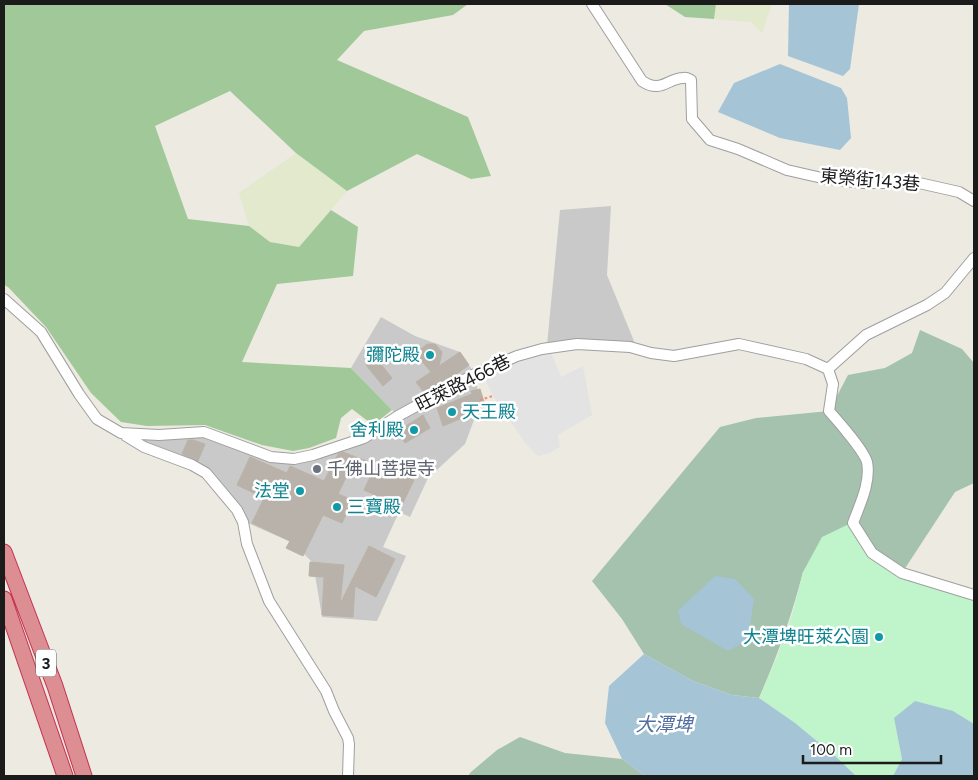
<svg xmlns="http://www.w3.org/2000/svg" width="978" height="780" viewBox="0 0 978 780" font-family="Figtree,'Noto Sans TC',sans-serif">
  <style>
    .religious { fill: #c9c9c9 }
    .farmland { fill: #e3e9cd }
    .forest { fill: #a0c899 }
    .cemetery { fill: #a4c2ad }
    .park { fill: #c0f4cb }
    .parking { fill: #e3e3e3 }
    .water { fill: #a5c4d6 }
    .building { fill: #b8b2ab; stroke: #bcb2a5 }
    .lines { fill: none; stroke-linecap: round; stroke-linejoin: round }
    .minor-casing { stroke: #9f9f9f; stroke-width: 12 }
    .highway-casing { stroke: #c63250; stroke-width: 17 }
    .path { stroke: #ed8f71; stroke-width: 2; stroke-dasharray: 2.5 2.5; stroke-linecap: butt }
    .minor { stroke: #fff; stroke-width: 10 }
    .highway { stroke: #dd8e92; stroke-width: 15 }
    .culture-dot { fill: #0f9aa8; stroke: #fff; stroke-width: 2 }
    .worship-dot { fill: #6b7280; stroke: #fff; stroke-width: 2 }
    .labels { text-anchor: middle; stroke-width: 5; stroke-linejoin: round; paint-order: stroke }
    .shield { fill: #fff; stroke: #5f5f5f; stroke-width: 1 }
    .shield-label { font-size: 16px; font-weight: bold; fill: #1b1b1b }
    .street-label { font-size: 18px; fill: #1b1b1b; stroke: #fff }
    .culture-label { font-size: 18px; fill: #0d838f; stroke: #fff; text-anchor: end }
    .worship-label { font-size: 18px; fill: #5b616d; stroke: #fff; text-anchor: start }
    .water-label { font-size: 19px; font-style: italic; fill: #516ea1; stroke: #fff }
  </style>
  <rect width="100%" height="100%" fill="#eceae1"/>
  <!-- religious -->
  <path class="religious" d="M611,206L607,275L636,346L547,345L560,210Z
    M381,317L415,336L460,352L475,374L480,404L465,444L428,478L410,517L399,512L383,547L406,556L377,621L322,617L313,563L293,543L248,523L221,482L180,461L135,448V435L204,432L294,459L364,438L398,416L351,368Z"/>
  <!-- farmland -->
  <path class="farmland" d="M716,4H772L762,33L751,22L714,19Z
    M296,153L347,191L299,247L270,242L249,226L239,193Z"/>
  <!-- forest -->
  <path class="forest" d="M4,4H468L453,15L364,31L337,60L468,117L491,176L471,179L417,154L347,191L296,153L230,91L155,126L188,219L249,226L270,242L299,247L331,210L358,227L353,276L277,284L242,362L351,368L392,410L373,425L352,409L341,418L336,438L309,448L293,451L262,445L205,425L147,426L121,422L91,393L46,327L8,287L4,285Z
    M665,4H716L714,19L685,17Z"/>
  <!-- cemetery -->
  <path class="cemetery" d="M920,330L962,349L974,363V483L955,492L902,573L872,553L803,572C792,615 777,657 759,698L732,695L693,681L644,654L622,619L592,581L720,427L756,418L829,411L848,375L885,368L912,353Z
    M520,737L565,753L622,759L645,776H468L471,772L497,750Z"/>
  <!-- park -->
  <path class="park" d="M849,524L869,557L901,578L974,600V724L953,711L894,718L902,759L893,776H856C826,747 794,722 759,698L776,659L792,615L803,572L822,537Z"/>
  <!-- parking -->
  <path class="parking" d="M549,348L561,377L583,366L592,415L558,435L560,447L549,453L538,456L526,444L493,396L481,371Z"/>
  <!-- water -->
  <path class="water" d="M789,4H859L850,69L843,76L788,56Z
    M780,64L841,88L847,98L851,138L840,150L780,138L718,112L734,83Z
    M715,576L735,579L754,599L748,640L728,651L681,624L678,611Z
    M644,654L693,681L732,695L759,698L795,723L835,756L856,776H645L622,759L605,723L609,686Z
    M915,701L953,711L974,724V776H893L902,759L894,718Z"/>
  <!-- building -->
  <path class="building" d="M427,344H435L442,352L439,366L460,352L469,365L444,383L425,394L416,382L431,372L419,358L420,350Z
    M375,357L392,378L383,386L366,365Z
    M480,389L486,408L467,414V416L443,426L437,408L472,394L471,391Z
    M423,415L430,428L405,443L398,431Z
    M188,440H193L205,444L198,461L182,454Z
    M343,452L376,465L377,462L414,480L401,507L364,490L370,477L350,469L338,494L353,500L342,523L323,515L303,556L286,548L290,541L252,523L264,498L237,485L250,457L287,473L290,466L324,481L338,454Z
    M369,546L395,559L376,597L355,586L353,617L322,615L324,577L309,576L310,562L344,565L340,604Z"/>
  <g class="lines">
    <defs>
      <path id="minor" d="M592,4L642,81C661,94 668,78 683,78C686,77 689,79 691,80L692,119L710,140L738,149L787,170L822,178L862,183H919L959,192L974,201
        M4,299L41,332L79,394L97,419L121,433L159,435L204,432L271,457L294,459L313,455L364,438L398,416L475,374L517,356L542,349L577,344L630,347L651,353L674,356L739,344L806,359L828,369L833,384L829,411C838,421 864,451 867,462C871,482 860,504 853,523L872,553L902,573L974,595
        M828,369L866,335L927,305L945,293L974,258
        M126,436L144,447L192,465L206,473L237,510L243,522L247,544L269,601L326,691L334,711L348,738L349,744L348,776"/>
      <path id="highway" d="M4,552L55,686L84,776
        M4,599L65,776"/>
    </defs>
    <!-- minor casing -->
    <use href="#minor" class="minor-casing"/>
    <!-- highway casing -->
    <use href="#highway" class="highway-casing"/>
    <!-- path -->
    <path class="path" d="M480,400L493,396"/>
    <!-- minor -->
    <use href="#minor" class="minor"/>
    <!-- highway -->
    <use href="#highway" class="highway"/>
  </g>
  <!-- markers -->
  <g class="culture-dot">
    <circle cx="430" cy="355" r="5"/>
    <circle cx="452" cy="412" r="5"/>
    <circle cx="414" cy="430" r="5"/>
    <circle cx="300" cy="491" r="5"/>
    <circle cx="337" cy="507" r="5"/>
    <circle cx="879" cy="637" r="5"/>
  </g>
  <circle class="worship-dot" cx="317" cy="469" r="5"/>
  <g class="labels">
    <!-- shield labels -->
    <rect class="shield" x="36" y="649.5" width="20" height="27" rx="4"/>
    <g class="shield-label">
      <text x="46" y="669">3</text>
    </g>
    <!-- street labels -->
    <g class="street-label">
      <text transform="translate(870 180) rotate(5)" y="6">東榮街143巷</text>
      <text transform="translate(463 383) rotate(-27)" y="6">旺萊路466巷</text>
    </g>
    <!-- culture labels -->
    <g class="culture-label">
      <text x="420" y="361">彌陀殿</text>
      <text x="462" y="418" text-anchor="start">天王殿</text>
      <text x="404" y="436">舍利殿</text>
      <text x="290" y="497">法堂</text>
      <text x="347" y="513" text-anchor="start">三寶殿</text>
      <text x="869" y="643">大潭埤旺萊公園</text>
    </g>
    <!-- worship labels -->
    <g class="worship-label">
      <text x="327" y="475">千佛山菩提寺</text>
    </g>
    <!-- water labels -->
    <g class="water-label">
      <text x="664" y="731">大潭埤</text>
    </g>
  </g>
  <!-- border -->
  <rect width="978" height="780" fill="none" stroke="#1b1b1b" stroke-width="10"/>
  <!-- scale -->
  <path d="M803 755v8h138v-8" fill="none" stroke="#1b1b1b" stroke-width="2.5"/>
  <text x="810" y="755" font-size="15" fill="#1b1b1b" stroke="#ffffff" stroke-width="4" paint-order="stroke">100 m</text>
</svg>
